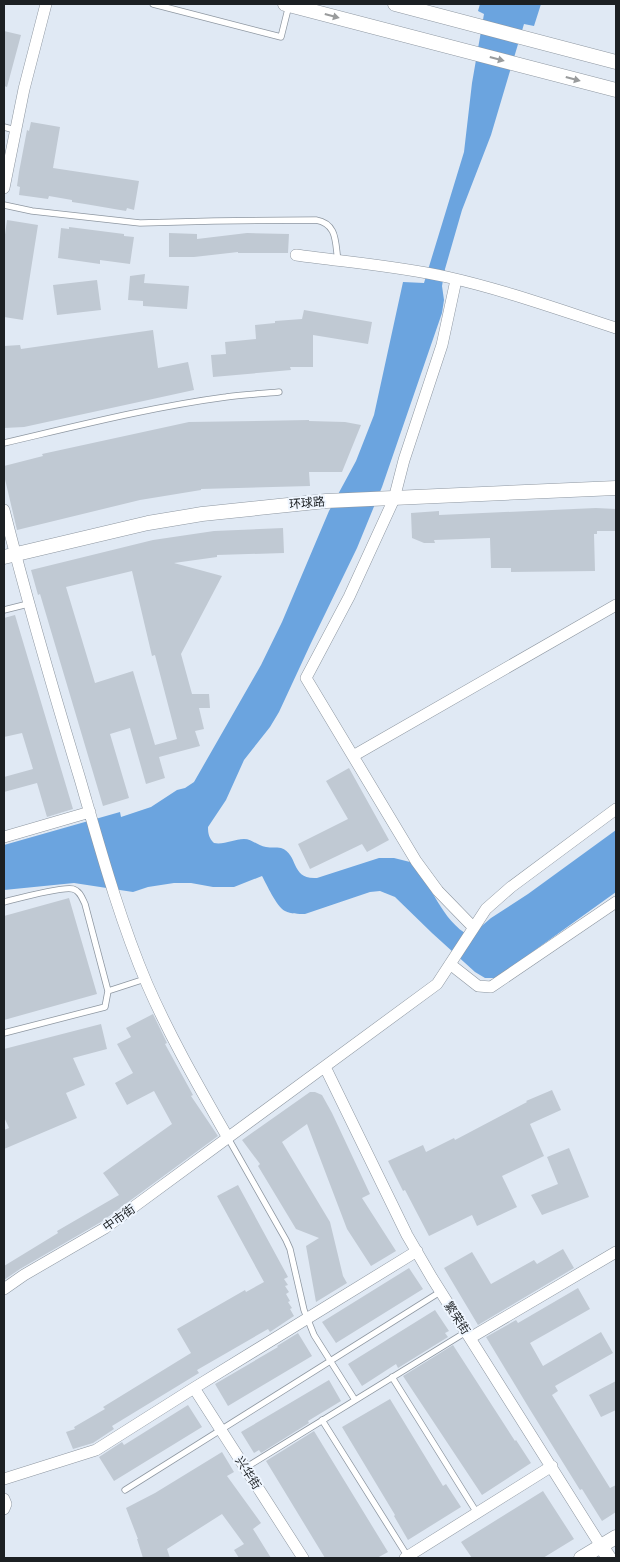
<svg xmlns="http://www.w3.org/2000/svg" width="620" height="1562" viewBox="0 0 620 1562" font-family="'Source Sans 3','Noto Sans SC',sans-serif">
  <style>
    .water { fill: #6ba4df }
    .building { fill: #c0c9d3; fill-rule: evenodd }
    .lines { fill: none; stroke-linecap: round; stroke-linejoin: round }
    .service-casing { stroke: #8e97a1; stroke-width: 7 }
    .minor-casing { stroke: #8e97a1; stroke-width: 12 }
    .tertiary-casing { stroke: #8e97a1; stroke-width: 15 }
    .service { stroke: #fff; stroke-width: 5.5 }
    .minor { stroke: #fff; stroke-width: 11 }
    .tertiary { stroke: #fff; stroke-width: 14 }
    .oneway { fill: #999b9c }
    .labels { text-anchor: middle; stroke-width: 4; stroke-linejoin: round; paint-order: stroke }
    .street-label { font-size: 12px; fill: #1c2023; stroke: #eff6ff }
  </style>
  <rect width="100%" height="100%" fill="#e0e9f4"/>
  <!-- water -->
  <path class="water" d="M480,4H541L534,26L524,24L491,135L462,210L445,269L442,286L444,300L442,313L382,487L357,548L311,643L279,712L270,727L244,760L226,800L208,827C208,834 209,838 214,843C224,845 234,839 244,839C252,839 258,846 266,847C271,848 276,847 281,848C299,854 290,880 317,878L379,858H394L410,862C433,884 440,920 470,936L491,918L528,894L616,830V892L496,978H485L475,972L432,933L395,897L380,891L370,892L305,914C298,914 291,914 285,911C276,906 267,885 262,876L234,887H213L191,883H174L148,887L133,892L74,883L4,890V845L120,812L121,817L151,807L177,790L185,788L194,782L261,665L282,622L329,511L356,461L374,415L403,282L424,283L464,152L472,83L484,14L478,11Z"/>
  <!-- building -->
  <path class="building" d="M4,31L21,35L7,87L4,86Z
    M31,122L60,127L53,168L139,181L134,210L127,208L126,211L85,204L72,202V200L49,196L48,199L19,195L20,187L17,186L19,172L27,130L29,131Z
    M7,220L38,225L23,320L4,317V242Z
    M69,227L124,234V236L134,237L130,264L100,260V264L58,258L61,228L69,229Z
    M169,233L197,234V239L247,233L289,234L288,253H238V252L194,257H169Z
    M145,274L144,283L189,286L187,309L143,306V301L128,300L130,276Z
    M97,280L101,310L57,315L53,285Z
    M304,310L372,322L368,344L313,335V367H290L291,370L213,377L211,355L226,354L225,342L256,339L255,325L275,323V321L302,319Z
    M153,330L158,368L188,362L194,390L24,427L4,428V346L20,345L21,349Z
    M309,420V421L345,422L361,425L342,472H309L310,486L201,489V490L140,500L17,530L4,475V466L43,456L42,454L189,422Z
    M596,508L616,509V531H597V534H594L595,571L511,572V568H491L490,538L434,540L435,543H424L412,538L411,513L439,511V515Z
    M283,528L284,553L217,555V557L174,563L222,576L181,654L192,694H209L210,708H199L204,729L195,731L200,746L159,757L165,778L146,784L130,728L110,734L129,798L103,806L40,594L38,595L31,570L153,540L214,531ZM132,571L152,656L155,655L177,739L155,745L133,671L95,683L66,587Z
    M15,615L73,809L47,817L37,783L4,792V777L33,769L22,733L4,737V618Z
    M349,768L389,840L367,852L362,844L310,869L298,844L348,819L326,781Z
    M69,898L97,994L4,1020V916Z
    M153,1014L167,1043L165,1044L193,1095L191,1096L218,1136L101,1222L20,1269L4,1280V1266L58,1233L57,1231L119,1195L103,1173L172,1124L154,1091L127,1105L115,1083L133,1073L117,1044L131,1037L126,1028Z
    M101,1024L107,1049L73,1058L85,1085L66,1093L77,1118L4,1149V1130L9,1128L4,1117V1049Z
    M552,1090L561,1110L530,1124L544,1156L502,1176L517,1207L477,1226L472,1215L429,1236L405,1190L403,1191L388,1161L423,1145L426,1152L454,1138L455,1140L527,1102L526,1101Z
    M310,1092H315L322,1095L332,1113L370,1194L362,1198L396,1251L371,1266L347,1229L307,1124L282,1142L330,1222L343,1276L347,1283L316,1302L306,1246L319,1238L296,1229L258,1166L260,1164L242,1140Z
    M569,1148L589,1197L542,1215L531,1195L558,1184L547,1157Z
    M238,1185L288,1277L284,1279L288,1285L285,1286L289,1292L286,1294L290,1301L288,1302L292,1308L290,1309L294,1316L270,1332L268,1329L197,1370L199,1373L112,1426L114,1429L93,1443L73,1449L66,1432L75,1429L74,1427L105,1409L103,1407L191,1353L177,1329L245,1290L246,1292L264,1282L217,1196Z
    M563,1249L574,1268L478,1325L444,1268L472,1252L491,1284L534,1260L537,1264Z
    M409,1268L423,1289L336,1343L322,1322Z
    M578,1288L590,1309L530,1343L543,1366L601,1332L613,1353L555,1386L558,1391L552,1395L610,1488L616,1485V1512L602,1521L582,1489L580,1490L529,1408L486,1337L516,1320L518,1323Z
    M435,1310L449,1331L445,1333L448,1337L398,1368L396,1364L362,1386L348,1364Z
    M298,1333L312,1356L228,1406L215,1384L278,1347L277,1346Z
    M453,1345L515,1441L516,1440L531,1463L482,1495L403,1376Z
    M329,1380L341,1401L308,1421L309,1423L261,1453L259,1450L254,1453L241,1432Z
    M616,1381V1410L601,1417L589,1395Z
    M390,1399L443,1486L446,1484L461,1507L408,1540L394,1516L395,1515L342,1427Z
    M188,1405L202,1427L114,1481L99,1457L122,1442L124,1445Z
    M314,1431L388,1552L377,1558H325L266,1461Z
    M222,1452L234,1472L227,1476L261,1523L253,1529L271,1558H239L234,1550L244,1544L222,1514L167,1549L170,1558H143L137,1539H138L126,1508L155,1493Z
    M543,1491L574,1539L543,1558H472L461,1542Z"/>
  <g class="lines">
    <defs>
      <path id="service" d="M153,4L281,37L289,5
        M4,127L15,130
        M4,205L32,211L140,223L214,221L316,220C338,224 335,243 338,261
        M4,443C77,426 151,407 226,397C244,394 262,394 279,392
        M4,610L28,604
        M4,902C16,899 63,886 73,889C80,891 82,898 85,904L108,991L105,1007L4,1033
        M108,991L145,979
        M228,1138L286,1240L290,1249L304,1310L314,1335L355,1400
        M392,1377L477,1513
        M322,1420L408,1557
        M245,1468L466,1332
        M125,1490L440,1292"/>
      <path id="minor" d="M4,188L24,89L46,4
        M296,255C346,262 398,266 447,277C505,290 560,310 616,328
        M456,280L442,345L404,460L394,499L349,597L306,678L416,861L438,891L473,927
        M4,510C27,600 53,690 80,779C100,848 119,918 147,984C170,1037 199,1087 228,1138
        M353,756L616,605
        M4,837L90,812
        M450,964L478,986L491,987L616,902
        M325,1067L407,1235L432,1278L601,1546
        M4,1289L24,1275L105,1228L437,984L486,909L511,887L616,809
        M470,1338L616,1252
        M194,1388L303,1558
        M4,1479L96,1450L194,1388L417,1251
        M4,1499L6,1504L4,1509
        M405,1558L552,1466"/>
      <path id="tertiary" d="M285,4L616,90
        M395,4L616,62
        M4,557L148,523L202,514L326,501L616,488
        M601,1546L609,1558
        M581,1558L616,1537"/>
    </defs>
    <!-- service casing -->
    <use href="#service" class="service-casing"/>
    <!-- minor casing -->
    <use href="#minor" class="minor-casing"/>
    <!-- tertiary casing -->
    <use href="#tertiary" class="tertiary-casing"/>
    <!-- service -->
    <use href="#service" class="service"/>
    <!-- minor -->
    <use href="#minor" class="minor"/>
    <!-- tertiary -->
    <use href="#tertiary" class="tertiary"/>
  </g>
  <!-- one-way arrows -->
  <defs><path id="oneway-solid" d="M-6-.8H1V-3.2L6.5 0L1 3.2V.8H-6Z" transform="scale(1.25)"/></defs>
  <g class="oneway">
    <use href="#oneway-solid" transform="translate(332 16) rotate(15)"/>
    <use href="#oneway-solid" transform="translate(497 59) rotate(15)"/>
    <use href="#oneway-solid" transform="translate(573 79) rotate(15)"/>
  </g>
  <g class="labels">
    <!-- street labels -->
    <g class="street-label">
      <text transform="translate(307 503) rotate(-5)" y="4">环球路</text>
      <text transform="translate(119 1218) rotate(-35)" y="4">中市街</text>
      <text transform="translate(457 1318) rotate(57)" y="4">繁荣街</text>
      <text transform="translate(248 1473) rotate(57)" y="4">兴华街</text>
    </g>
  </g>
  <!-- border -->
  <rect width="620" height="1562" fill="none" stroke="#1c2023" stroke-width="10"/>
</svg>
